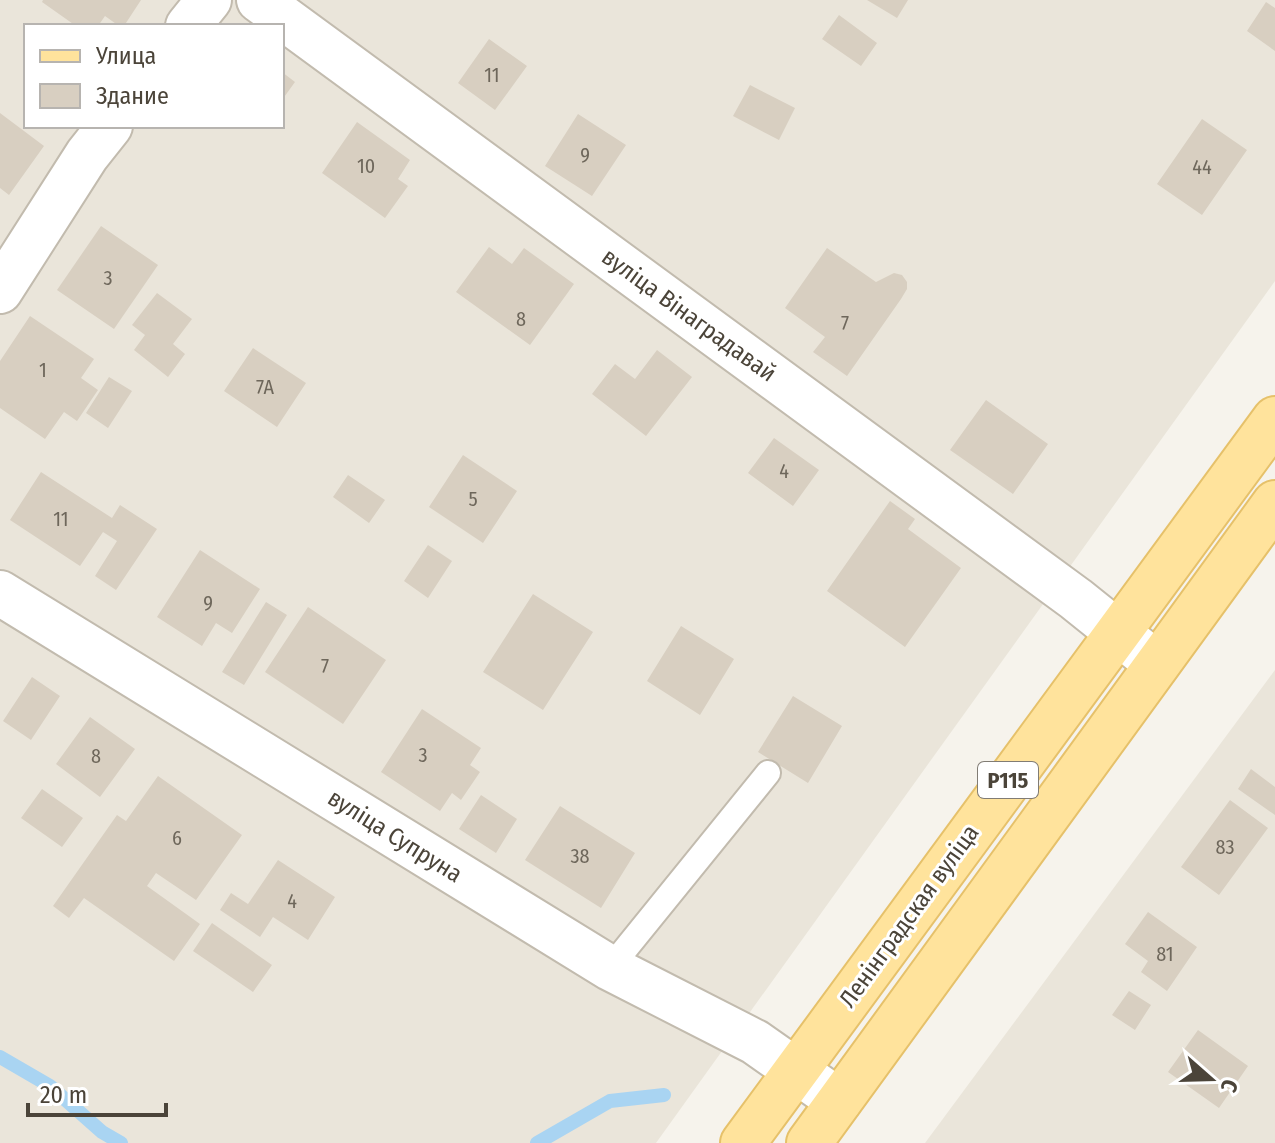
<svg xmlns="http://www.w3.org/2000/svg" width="1275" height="1143" viewBox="0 0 1275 1143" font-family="'Fira Sans Condensed',sans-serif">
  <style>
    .residential { fill: #eae5da; fill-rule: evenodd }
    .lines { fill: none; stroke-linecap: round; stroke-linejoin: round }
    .stream { stroke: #a9d4f2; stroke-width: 14 }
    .building { fill: #d8cfc1 }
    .lane-casing { stroke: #c2bbae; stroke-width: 28 }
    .street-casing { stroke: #c2bbae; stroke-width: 48 }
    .primary-casing { stroke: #e6c16a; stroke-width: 48 }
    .lane { stroke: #fff; stroke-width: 24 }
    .street { stroke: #fff; stroke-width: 44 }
    .primary { stroke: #ffe39c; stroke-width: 44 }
    .labels { text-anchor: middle; stroke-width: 6; stroke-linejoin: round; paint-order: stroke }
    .number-label { font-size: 20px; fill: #6e675b }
    .shield { fill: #fff; stroke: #817c74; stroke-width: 2 }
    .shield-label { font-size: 22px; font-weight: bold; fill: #4b4439 }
    .street-label { font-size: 24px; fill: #4b4439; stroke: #fff }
  </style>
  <rect width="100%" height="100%" fill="#f6f3ec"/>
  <!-- residential -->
  <path class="residential" d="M0,0H1275V281L656,1143H0ZM26,26H282V126H26Z
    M1275,670V1143H925Z"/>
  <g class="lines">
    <!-- stream -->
    <path class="stream" d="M0,1057L50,1086L102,1132L121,1143
      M537,1143L610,1101L664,1095"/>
  </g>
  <!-- building -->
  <path class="building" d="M43,0H141L124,26H119L105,16L98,26H76L42,2Z
    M867,0H908L897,18Z
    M1266,2L1275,8V51L1247,31Z
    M839,15L877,43L861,66L822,39Z
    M489,39L527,66L495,110L458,83Z
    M282,72L295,82L282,100Z
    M750,85L795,108L779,140L733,116Z
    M0,113L44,146L9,195L0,188Z
    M578,114L626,145L592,196L545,166Z
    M1202,119L1247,150L1202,215L1157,184Z
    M357,122L410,160L398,179L408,186L385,218L322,173Z
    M101,226L158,265L114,329L57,290Z
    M489,247L512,264L524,248L574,284L530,345L456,292Z
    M827,248L876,282L894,273L902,275L907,282V289L901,299L847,376L813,352L825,337L785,308Z
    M157,293L192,319L173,344L185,354L168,377L134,350L145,335L132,325Z
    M30,316L94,359L81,378L98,390L77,421L64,412L45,439L0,408V361Z
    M253,348L306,383L277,427L224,391Z
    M657,350L692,377L646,436L592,394L615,364L635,379Z
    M109,377L132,391L108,428L86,413Z
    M986,400L1048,444L1013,494L950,450Z
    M774,438L819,470L793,506L748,473Z
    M463,455L517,491L483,543L429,507Z
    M41,472L112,518L120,505L157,529L116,590L95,576L117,541L103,532L80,566L10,520Z
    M348,475L385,500L369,523L333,497Z
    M890,501L915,519L908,529L961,568L905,647L827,591Z
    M428,545L452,561L428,598L404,581Z
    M200,550L260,589L232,633L216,623L202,646L157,617Z
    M533,594L593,632L543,710L483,672Z
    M266,602L287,615L244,685L222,672Z
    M308,607L386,660L343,724L265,672Z
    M681,626L734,659L700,715L647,681Z
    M32,677L60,696L31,740L3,721Z
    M793,696L842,726L808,783L758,752Z
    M422,709L481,748L470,765L480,772L461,800L452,793L440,811L381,772Z
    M90,717L135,749L100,797L56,764Z
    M1251,769L1275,787V815L1238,789Z
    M158,776L242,835L196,900L156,873L147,886L200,924L174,961L84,898L69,918L53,906L117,815L126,821Z
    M42,789L83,818L62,847L21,818Z
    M481,795L517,819L496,853L459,829Z
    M1230,800L1268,828L1219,895L1181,867Z
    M560,806L635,853L601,908L525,860Z
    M278,860L335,897L308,940L273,917L260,937L220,910L231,893L248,904Z
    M1148,912L1197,947L1167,991L1141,972L1148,961L1125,944Z
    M212,923L272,965L253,992L193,951Z
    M1129,991L1151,1005L1135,1030L1112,1015Z
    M1198,1030L1248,1066L1219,1108L1168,1072Z"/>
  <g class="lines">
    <defs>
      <path id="lane" d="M610,968L768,773"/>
      <path id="street" d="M259,0L1076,599L1157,664
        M188,26L209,0
        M0,291L87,155L110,126
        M0,593L610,968L755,1042L839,1101"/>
      <path id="primary" d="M743,1143L1275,419
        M809,1143L1275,503"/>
    </defs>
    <!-- lane casing -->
    <use href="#lane" class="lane-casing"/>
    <!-- street casing -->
    <use href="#street" class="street-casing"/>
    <!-- primary casing -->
    <use href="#primary" class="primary-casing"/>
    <!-- lane -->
    <use href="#lane" class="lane"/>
    <!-- street -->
    <use href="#street" class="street"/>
    <!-- primary -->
    <use href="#primary" class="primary"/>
  </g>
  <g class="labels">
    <!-- number labels -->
    <g class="number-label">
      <text x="492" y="82">11</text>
      <text x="585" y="162">9</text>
      <text x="366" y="173">10</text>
      <text x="1202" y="174">44</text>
      <text x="108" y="285">3</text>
      <text x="521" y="326">8</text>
      <text x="845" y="330">7</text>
      <text x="43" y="377">1</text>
      <text x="265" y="394">7А</text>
      <text x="784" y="478">4</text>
      <text x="473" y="506">5</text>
      <text x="61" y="526">11</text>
      <text x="208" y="610">9</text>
      <text x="325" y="673">7</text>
      <text x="423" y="762">3</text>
      <text x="96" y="763">8</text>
      <text x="177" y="845">6</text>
      <text x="1225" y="854">83</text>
      <text x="580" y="863">38</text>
      <text x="292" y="908">4</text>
      <text x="1165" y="961">81</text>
    </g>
    <!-- shield labels -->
    <rect class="shield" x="978" y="762" width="60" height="36" rx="6"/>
    <g class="shield-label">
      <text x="1008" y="788">Р115</text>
    </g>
    <!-- street labels -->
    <g class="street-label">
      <text transform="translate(689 315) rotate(36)" y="8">вуліца Вінаградавай</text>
      <text transform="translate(395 836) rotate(32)" y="8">вуліца Супруна</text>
      <text transform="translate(909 916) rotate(-54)" y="8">Ленінградская вуліца</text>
    </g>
  </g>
  <!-- legend -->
  <rect x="24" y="24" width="260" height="104" fill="#ffffff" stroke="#b7b4b0" stroke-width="2"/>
  <rect x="40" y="50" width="40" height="12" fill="#ffe39c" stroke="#b7b4b0" stroke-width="2"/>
  <text x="96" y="64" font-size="24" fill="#4b4439">Улица</text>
  <rect x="40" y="84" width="40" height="24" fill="#d8cfc1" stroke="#b7b4b0" stroke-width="2"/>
  <text x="96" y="104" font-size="24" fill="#4b4439">Здание</text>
  <!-- north arrow -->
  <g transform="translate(1211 1079) rotate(110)" stroke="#ffffff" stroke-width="6" paint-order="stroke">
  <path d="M0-6L14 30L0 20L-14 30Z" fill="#4b4439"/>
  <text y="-12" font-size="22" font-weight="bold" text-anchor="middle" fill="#4b4439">С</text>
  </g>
  <!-- scale -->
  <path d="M28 1103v12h138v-12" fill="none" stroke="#4b4439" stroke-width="4"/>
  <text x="40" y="1103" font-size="24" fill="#4b4439" stroke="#ffffff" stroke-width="6" paint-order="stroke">20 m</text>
</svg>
